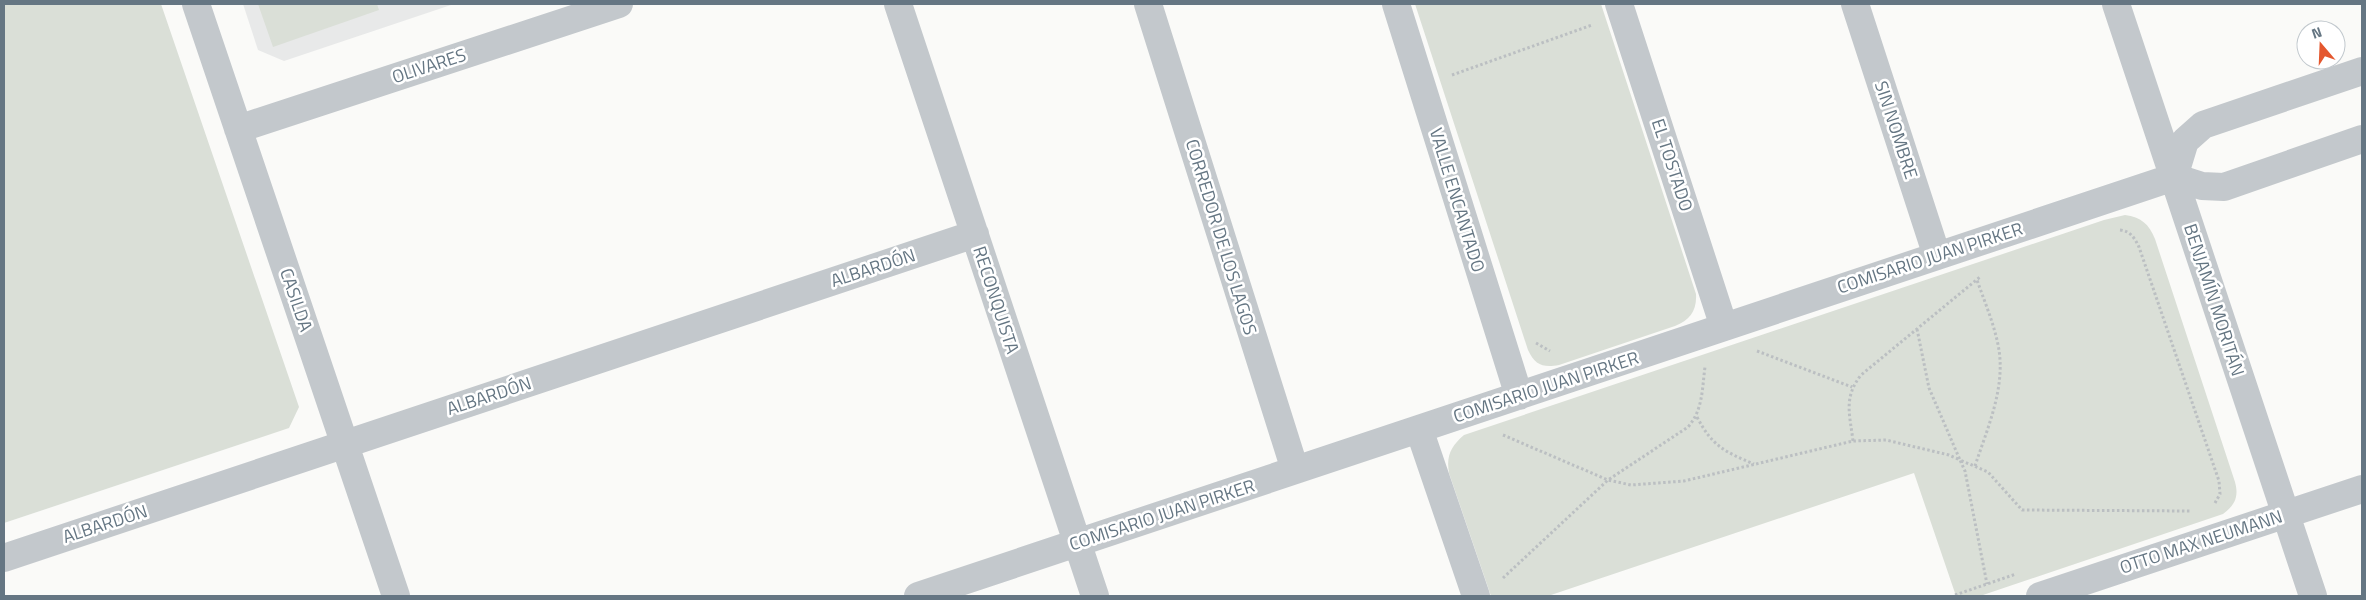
<svg xmlns="http://www.w3.org/2000/svg" width="2366" height="600" viewBox="0 0 2366 600" font-family="'Titillium Web',sans-serif">
  <style>
    .built { fill: #e8e9e9 }
    .green { fill: #dadfd7 }
    .lines { fill: none; stroke-linecap: round; stroke-linejoin: round }
    .path { stroke: #bbbfc2; stroke-width: 3; stroke-dasharray: 2.5 2.5; stroke-linecap: butt }
    .minor { stroke: #c3c8cc; stroke-width: 28 }
    .labels { text-anchor: middle; stroke-width: 5; stroke-linejoin: round; paint-order: stroke }
    .street-label { font-size: 18px; fill: #657683; stroke: #fff }
  </style>
  <rect width="100%" height="100%" fill="#fafaf8"/>
  <!-- built -->
  <path class="built" d="M243,4H454L284,61L258,50Z"/>
  <!-- green -->
  <path class="green" d="M4,4H161L299,407L289,428L4,523Z
    M258,4H377L379,10L273,47Z
    M1415,4H1601L1696,294C1697,311 1690,320 1675,326L1559,365C1543,368 1535,365 1528,350Z
    M2125,215C2141,217 2149,224 2155,239L2235,482C2239,497 2235,505 2223,514L1980,596H1956L1914,473L1548,596H1491L1449,473C1446,456 1451,446 1464,435L2104,220Z"/>
  <g class="lines">
    <!-- path -->
    <path class="path" d="M1452,75L1592,25
      M2120,230C2131,231 2135,239 2139,247L2219,481L2220,494L2215,503
      M1917,329L1929,388L1960,460L1988,472L2022,510L2190,511
      M1536,343L1550,351
      M1757,351L1852,387
      M1697,417C1712,446 1725,452 1754,464
      M1503,435L1608,480L1631,485L1684,481L1853,441L1886,440L1949,455L1960,460L1965,471L1987,584
      M1853,441C1850,415 1843,398 1861,375L1980,277
      M1975,466C1987,429 2005,390 1999,350C1995,326 1985,303 1977,280
      M1503,578L1608,480L1688,427C1703,410 1702,389 1705,367
      M1955,595L2016,574"/>
    <!-- minor -->
    <path class="minor" d="M196,4L396,596
      M898,4L1095,596
      M1148,4L1295,470
      M1396,4L1519,396
      M1619,4L1724,327
      M1855,4L1937,256
      M2116,4L2313,596
      M238,129L619,4
      M2174,177L2185,141L2203,125L2362,71
      M2174,177L2202,186L2224,187L2362,139
      M1419,429L1476,596
      M4,558L975,234
      M918,596L2174,177
      M2040,596L2362,489"/>
  </g>
  <g class="labels">
    <!-- street labels -->
    <g class="street-label">
      <text transform="translate(429 66) rotate(-18)" y="6">OLIVARES</text>
      <text transform="translate(1896 130) rotate(72)" y="6">SIN NOMBRE</text>
      <text transform="translate(1672 165) rotate(72)" y="6">EL TOSTADO</text>
      <text transform="translate(1457 200) rotate(73)" y="6">VALLE ENCANTADO</text>
      <text transform="translate(1221 237) rotate(73)" y="6">CORREDOR DE LOS LAGOS</text>
      <text transform="translate(1930 258) rotate(-18)" y="6">COMISARIO JUAN PIRKER</text>
      <text transform="translate(873 268) rotate(-18)" y="6">ALBARDÓN</text>
      <text transform="translate(296 300) rotate(71)" y="6">CASILDA</text>
      <text transform="translate(996 300) rotate(72)" y="6">RECONQUISTA</text>
      <text transform="translate(2214 300) rotate(72)" y="6">BENJAMÍN MORITÁN</text>
      <text transform="translate(1546 387) rotate(-18)" y="6">COMISARIO JUAN PIRKER</text>
      <text transform="translate(489 396) rotate(-18)" y="6">ALBARDÓN</text>
      <text transform="translate(1162 515) rotate(-18)" y="6">COMISARIO JUAN PIRKER</text>
      <text transform="translate(105 524) rotate(-18)" y="6">ALBARDÓN</text>
      <text transform="translate(2201 542) rotate(-18)" y="6">OTTO MAX NEUMANN</text>
    </g>
  </g>
  <!-- border -->
  <rect width="2366" height="600" fill="none" stroke="#657683" stroke-width="10"/>
  <!-- north arrow -->
  <g transform="translate(2321 45) rotate(341)"><circle r="24" fill="#ffffff" stroke="#c1c8cd"/>
  <path d="M0-4L9 19L0 12L-9 19Z" fill="#e4572e"/>
  <text y="-8" font-size="14" font-weight="bold" text-anchor="middle" fill="#657683">N</text>
  </g>
</svg>
